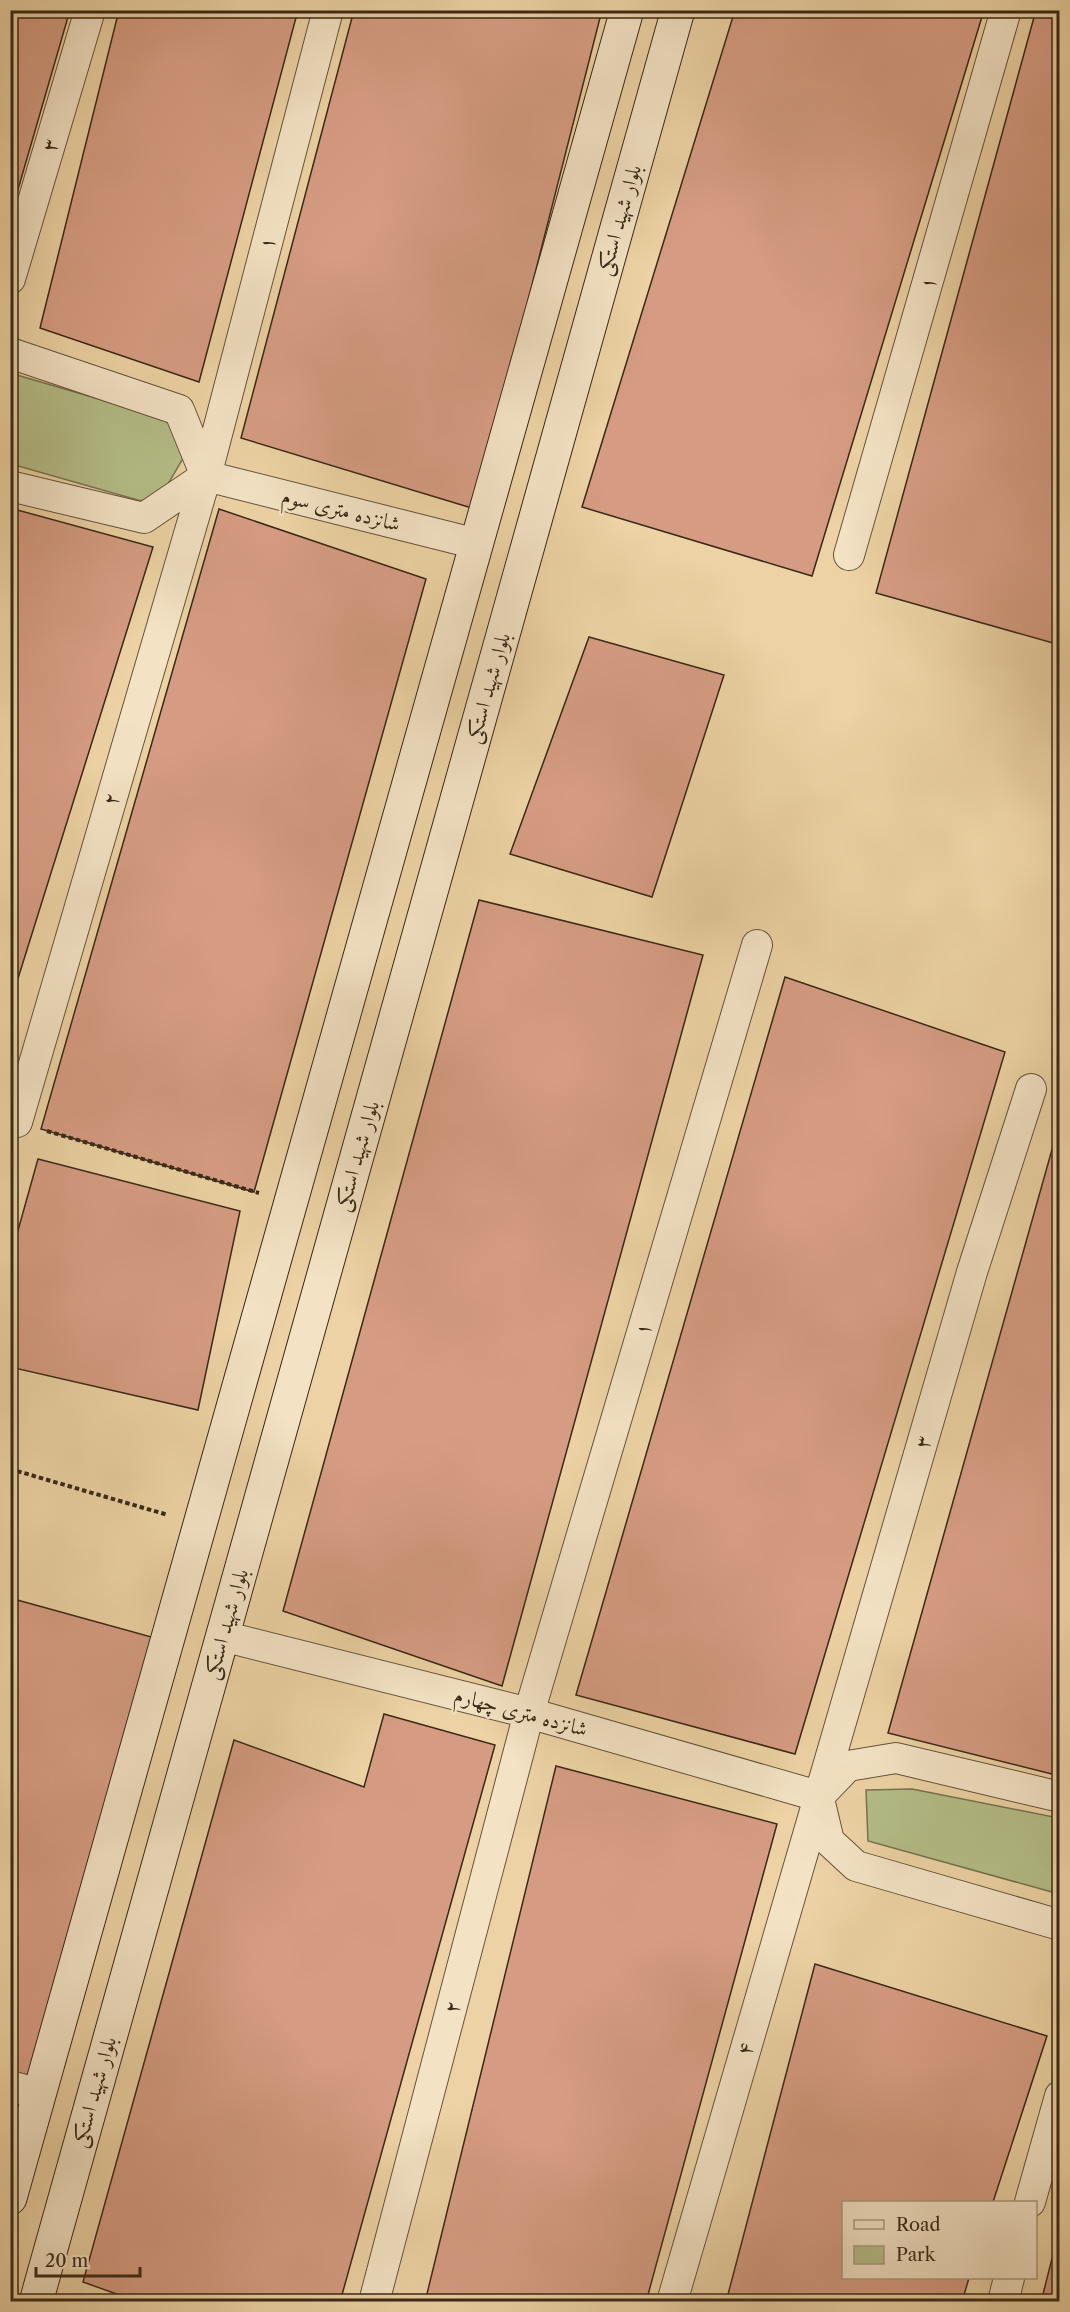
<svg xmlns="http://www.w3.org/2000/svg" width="1070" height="2312" viewBox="0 0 1070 2312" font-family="'Libre Caslon Text',Amiri,serif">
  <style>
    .green { fill: #b4bd88; stroke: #767350; stroke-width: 1.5 }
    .building { fill: #d69c83; stroke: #392917; stroke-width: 1.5 }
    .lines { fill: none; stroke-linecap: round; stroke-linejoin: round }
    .minor-casing { stroke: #66533a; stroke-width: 32 }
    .secondary-casing { stroke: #392917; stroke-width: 35 }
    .path { stroke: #392917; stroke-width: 4; stroke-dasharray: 4.5 3; stroke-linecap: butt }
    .minor { stroke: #f3e2c4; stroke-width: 30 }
    .secondary { stroke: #f3e2c4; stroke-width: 33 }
    .labels { text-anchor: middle; stroke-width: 4.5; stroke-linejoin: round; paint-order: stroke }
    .street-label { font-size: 21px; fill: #392917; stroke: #f3e2c4 }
  </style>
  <rect width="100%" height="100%" fill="#ecd2a4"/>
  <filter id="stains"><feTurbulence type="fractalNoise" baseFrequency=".00333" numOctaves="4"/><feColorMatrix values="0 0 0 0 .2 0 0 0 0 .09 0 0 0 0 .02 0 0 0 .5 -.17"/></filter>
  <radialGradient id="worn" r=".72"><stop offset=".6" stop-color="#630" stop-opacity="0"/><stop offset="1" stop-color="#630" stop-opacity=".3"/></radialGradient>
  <!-- green -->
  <path class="green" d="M10,373L167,419L185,455L164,491L141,501L11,464Z
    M912,1789L1059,1818V1894L868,1841L866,1790Z"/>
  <!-- building -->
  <path class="building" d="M10,10H70L10,217Z
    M119,10H298L199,382L40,328Z
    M354,10H602L475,509L241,438Z
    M735,10H984L812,576L582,507Z
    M1036,10H1060V645L876,593Z
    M10,508L153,547L10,1004Z
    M219,509L426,579L254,1192L41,1129Z
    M589,637L724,675L652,897L510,854Z
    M479,900L703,955L502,1686L283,1611Z
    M785,977L1005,1052L795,1754L576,1695Z
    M1060,1121V1776L888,1733Z
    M38,1159L240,1211L198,1410L10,1367V1259Z
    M10,1598L155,1638L31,2076L10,2071Z
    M384,1714L495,1745L340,2302H139L83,2282L234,1740L364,1787Z
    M556,1766L777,1824L646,2302H425Z
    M815,1964L1047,2036L993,2202H844V2278H969L962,2302H726Z
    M1060,2227V2302H1041Z"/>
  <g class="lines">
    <defs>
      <path id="minor" d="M10,279L90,10
        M10,353L179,410L206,476
        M10,486L144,518L206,476L477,544
        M849,555L1006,10
        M17,1122L206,476L328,10
        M222,1636L529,1713L818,1796
        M821,1794L848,1766L896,1758L1060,1797
        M819,1799L829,1841L856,1866L1060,1925
        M10,2086L40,2094
        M1030,2202L1060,2096
        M374,2302L529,1713L757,945
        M672,2302L972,1272L1031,1089
        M1003,2302L1009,2278"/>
      <path id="secondary" d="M10,2198L627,10
        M36,2302L678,10"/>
    </defs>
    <!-- minor casing -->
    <use href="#minor" class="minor-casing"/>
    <!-- secondary casing -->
    <use href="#secondary" class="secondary-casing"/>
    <!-- path -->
    <path class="path" d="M47,1131L259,1193
      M10,1469L168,1515"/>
    <!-- minor -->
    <use href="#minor" class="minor"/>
    <!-- secondary -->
    <use href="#secondary" class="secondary"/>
  </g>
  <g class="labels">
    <!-- street labels -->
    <g class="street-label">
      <text transform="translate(50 145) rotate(-73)" y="7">۳</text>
      <text transform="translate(619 220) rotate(-74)" y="7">بلوار شهید استکی</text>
      <text transform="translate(267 243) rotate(-75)" y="7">۱</text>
      <text transform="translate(928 283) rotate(-74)" y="7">۱</text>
      <text transform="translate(341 510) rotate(14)" y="7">شانزده متری سوم</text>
      <text transform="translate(488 688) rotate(-74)" y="7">بلوار شهید استکی</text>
      <text transform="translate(111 799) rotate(-74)" y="7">۲</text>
      <text transform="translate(357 1156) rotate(-74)" y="7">بلوار شهید استکی</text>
      <text transform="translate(643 1329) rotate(-74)" y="7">۱</text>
      <text transform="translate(923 1442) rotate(-74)" y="7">۳</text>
      <text transform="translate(226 1624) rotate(-74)" y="7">بلوار شهید استکی</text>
      <text transform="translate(521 1712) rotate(15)" y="7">شانزده متری چهارم</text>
      <text transform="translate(452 2007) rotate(-75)" y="7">۲</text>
      <text transform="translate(745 2049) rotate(-74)" y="7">۴</text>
      <text transform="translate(94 2092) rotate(-74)" y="7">بلوار شهید استکی</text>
    </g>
  </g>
  <!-- margin -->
  <rect width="1070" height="2312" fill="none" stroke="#ecd2a4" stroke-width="36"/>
  <rect x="12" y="12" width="1046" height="2288" fill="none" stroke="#392917" stroke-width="3"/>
  <rect x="18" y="18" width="1034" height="2276" fill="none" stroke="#392917" stroke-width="1.5"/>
  <!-- legend -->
  <rect x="842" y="2201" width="195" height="78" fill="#f3e2c4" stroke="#a9987f" stroke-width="1.5"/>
  <rect x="854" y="2220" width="30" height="9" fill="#f3e2c4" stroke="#a9987f" stroke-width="1.5"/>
  <text x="896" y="2231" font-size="18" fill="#392917">Road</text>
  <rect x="854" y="2246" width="30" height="18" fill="#b4bd88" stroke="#a9987f" stroke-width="1.5"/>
  <text x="896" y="2261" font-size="18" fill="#392917">Park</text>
  <!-- scale -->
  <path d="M36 2267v9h104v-9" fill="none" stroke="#392917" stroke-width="3"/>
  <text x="45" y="2267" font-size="18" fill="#392917" stroke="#f3e2c4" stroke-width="4.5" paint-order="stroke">20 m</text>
  <rect width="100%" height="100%" filter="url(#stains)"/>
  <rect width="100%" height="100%" fill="url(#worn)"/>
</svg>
